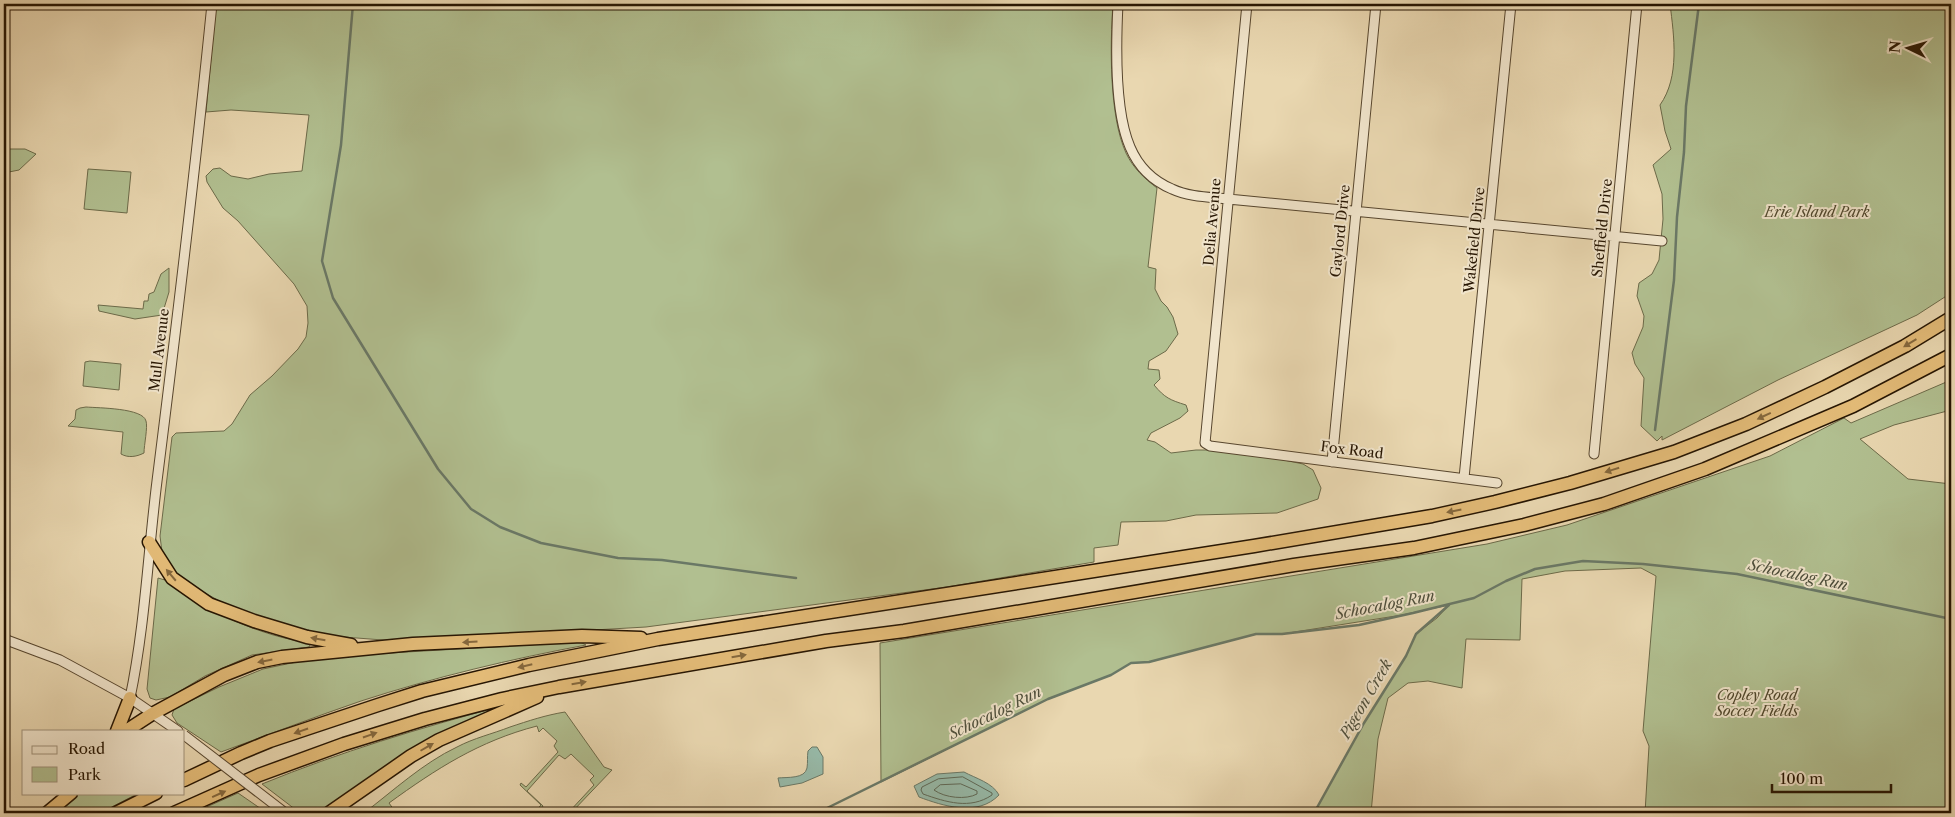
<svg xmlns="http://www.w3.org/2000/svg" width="1955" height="817" viewBox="0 0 1955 817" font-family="'Libre Caslon Text',serif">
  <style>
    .green { fill: #b1bf90; stroke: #6c6a49 }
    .water { fill: #97baa9; stroke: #6a7866 }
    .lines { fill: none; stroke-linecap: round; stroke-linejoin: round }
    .shore { stroke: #5e6856; stroke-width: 1 }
    .stream { stroke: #6a7866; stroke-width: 2.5 }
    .minor-casing { stroke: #57462e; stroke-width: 11 }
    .highway-casing { stroke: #261502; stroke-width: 15 }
    .minor { stroke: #f1e5cc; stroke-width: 9 }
    .highway { stroke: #e4bc78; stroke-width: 12 }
    .minor-bridge-casing { stroke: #57462e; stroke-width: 11; stroke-linecap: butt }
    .minor-bridge { stroke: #f1e5cc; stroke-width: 9 }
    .oneway { fill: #85683d }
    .labels { text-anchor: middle; stroke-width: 4; stroke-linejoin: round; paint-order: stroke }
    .park-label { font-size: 14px; font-style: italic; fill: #50482d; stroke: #f1e5cc }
    .street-label { font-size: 14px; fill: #261502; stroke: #f1e5cc }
    .water-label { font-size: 15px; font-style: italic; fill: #4e4f3c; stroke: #f1e5cc }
  </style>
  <rect width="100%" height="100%" fill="#e9d7b0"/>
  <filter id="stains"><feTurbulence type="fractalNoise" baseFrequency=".004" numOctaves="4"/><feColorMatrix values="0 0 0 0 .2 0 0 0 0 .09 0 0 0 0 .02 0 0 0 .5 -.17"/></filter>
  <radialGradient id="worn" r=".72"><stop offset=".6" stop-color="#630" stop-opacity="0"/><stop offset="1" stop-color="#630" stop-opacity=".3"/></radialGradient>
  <!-- green -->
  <path class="green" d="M216,4H1113C1110,44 1109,116 1126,153C1133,168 1144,178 1157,188L1148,267L1156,269L1155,289L1161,301L1167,307L1173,317L1178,334L1166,351L1149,361L1148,369L1159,370L1160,379L1154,385C1165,398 1170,400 1186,405L1188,411L1180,418L1151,433L1147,440L1155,442L1171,453L1196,450H1227L1270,457L1303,464L1313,470L1321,488L1318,499L1277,513L1196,515L1166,521L1121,522L1118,545L1094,548V562L947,587L646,627L453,638L383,640L318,635L232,608L171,574L163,560L160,536L172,437L176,433L224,431L232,424L250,395L272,376L298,349L306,337L308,323L307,306L294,284L238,221L223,208L207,182L206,176L213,169L220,168L231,176L248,179L269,174L302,171L309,115L231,110L206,112Z
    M1670,4H1951V293L1917,315L1778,380L1662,440V436L1657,441L1641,426L1644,378L1635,364L1632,353L1643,327L1644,316L1637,296L1639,283L1652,274L1659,260L1663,219L1662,194L1653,165L1671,149L1665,131L1660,105C1680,77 1674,36 1670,4Z
    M4,149H25L36,154L19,170L4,173Z
    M88,169L131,172L127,213L84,209Z
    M169,268V292L162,315L135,319L99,311L98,305L143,309L144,301H148L149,294L154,292L161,274Z
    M90,361L121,364L119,390L83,386L85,362Z
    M1951,380V410L1894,425L1860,439L1908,479L1951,484V813H1645L1649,746L1643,731L1656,576L1641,568L1565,571L1522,579L1520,640L1466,639L1462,688L1428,681L1408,683L1388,698L1378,739L1371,813H1314L1364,723L1406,656L1416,634L1437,618L1449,605L1402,615L1282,634H1256L1149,662L1131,663L1111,675L1048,699L881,782L880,643L1487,544L1567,525L1770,456L1844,418L1851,423Z
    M86,407C99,408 143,408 146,421C148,427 144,445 144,453C136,457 128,458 121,454L123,432L68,426L75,419L76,410L80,408Z
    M158,578L165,580C203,610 262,637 311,643L309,647L252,655L205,676L170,697L156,700L150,698L147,689Z
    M580,642L586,645C511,659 435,677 361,701C314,717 268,735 221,752L177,723L172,715L174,709L219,687L263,669L320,657Z
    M502,706L318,813H300L262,784C340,752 420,728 502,706Z
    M565,712L604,767L612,770L571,813H568L594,785L590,780L594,776L571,754L565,759L559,755L527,791L543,806L539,813H534L541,805L520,785L521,783L526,787L558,752L554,746L557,741L543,728L539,732L537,726C479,741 436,769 389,803L394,810L392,813H364C393,791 423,763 457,747C474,738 492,734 510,727C528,721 546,715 565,712Z
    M80,793H139L100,813H55Z
    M238,793L267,813H193Z"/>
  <!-- water -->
  <path class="water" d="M812,747H817L823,757V774L802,783L780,787L778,778C787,777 805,779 807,768C808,762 807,757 808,751Z
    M964,772C975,778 993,783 999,795C978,817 943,806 919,797L914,786L937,774Z"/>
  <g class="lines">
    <!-- shore -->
    <path class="shore" d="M963,777L992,793V795C970,810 946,802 923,794L921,790L922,787L938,779Z
      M961,784L977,791V794C966,800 945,798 934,790L940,785Z"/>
    <!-- stream -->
    <path class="stream" d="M353,4L341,145L322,261L333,298L438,469L471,509L500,527L541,543L618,558L662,560L796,578
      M1655,430L1674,280L1677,217L1684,152L1686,106L1699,4
      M817,813L1048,699L1111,675L1131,663L1149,662L1256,634H1282L1359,625L1413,613L1474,598L1506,581L1535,569L1583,561L1643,564L1737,574L1951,619
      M1314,813L1364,723L1406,656L1416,634L1449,605"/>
    <defs>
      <path id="minor" d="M1118,4C1116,44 1114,110 1130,147C1138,166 1153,181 1172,189C1189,197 1209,197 1228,199L1662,241
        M1247,4L1205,443L1210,446L1497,483
        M1594,454L1637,4
        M1332,462L1376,4
        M1464,478L1511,4
        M4,639L60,660L130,698L178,731
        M130,698C145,626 148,553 157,481C177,322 196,163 212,4"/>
      <path id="highway" d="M149,542L172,578L209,604L254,621L307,637L351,645
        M117,731L130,698
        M126,731L152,714L224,675L257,662L282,657L413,644L582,636L641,638
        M184,780L241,753L270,741L378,705L422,691L529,665L658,639L1254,546L1432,516L1495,502L1570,483L1674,452L1746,424L1825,387L1905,346L1951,318
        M47,813L71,793
        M116,813L156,793
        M174,813L259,775L344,744L425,719L502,699L559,687L826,641L904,631L1294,565L1414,548L1524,525L1604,504L1705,469L1853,406L1951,355
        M329,813L411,756L439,740L537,697"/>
    </defs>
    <!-- minor casing -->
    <use href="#minor" class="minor-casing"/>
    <!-- highway casing -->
    <use href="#highway" class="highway-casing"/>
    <!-- minor -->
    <use href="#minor" class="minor"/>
    <!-- highway -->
    <use href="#highway" class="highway"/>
    <defs>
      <path id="minor-bridge" d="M184,735L284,812"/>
    </defs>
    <!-- minor-bridge casing -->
    <use href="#minor-bridge" class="minor-bridge-casing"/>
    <!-- minor-bridge -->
    <use href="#minor-bridge" class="minor-bridge"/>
  </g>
  <!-- one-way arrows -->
  <defs><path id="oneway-solid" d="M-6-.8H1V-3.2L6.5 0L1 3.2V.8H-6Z" transform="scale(1.25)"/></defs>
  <g class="oneway">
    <use href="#oneway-solid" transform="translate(1910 343) rotate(149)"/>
    <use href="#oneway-solid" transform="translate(1764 416) rotate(155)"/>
    <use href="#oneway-solid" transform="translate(1612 470) rotate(163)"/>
    <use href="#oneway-solid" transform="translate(1454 511) rotate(169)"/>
    <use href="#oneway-solid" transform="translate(171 575) rotate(-130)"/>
    <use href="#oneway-solid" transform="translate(318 639) rotate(-170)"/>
    <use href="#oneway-solid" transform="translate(470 642) rotate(177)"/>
    <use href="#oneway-solid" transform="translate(739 656) rotate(-10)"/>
    <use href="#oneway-solid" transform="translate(265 661) rotate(169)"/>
    <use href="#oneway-solid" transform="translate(525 666) rotate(167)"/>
    <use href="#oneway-solid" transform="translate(579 683) rotate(-10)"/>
    <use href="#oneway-solid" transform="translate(301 731) rotate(161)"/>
    <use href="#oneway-solid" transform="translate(370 735) rotate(-19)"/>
    <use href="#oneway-solid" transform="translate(427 747) rotate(-30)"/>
    <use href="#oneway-solid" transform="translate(219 794) rotate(-24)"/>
  </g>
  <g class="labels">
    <!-- park labels -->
    <g class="park-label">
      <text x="1817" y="217">Erie Island Park</text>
      <text x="1757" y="700">Copley Road<tspan x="1757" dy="16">Soccer Fields</tspan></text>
    </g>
    <!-- street labels -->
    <g class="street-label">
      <text transform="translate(1212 222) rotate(-85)" y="5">Delia Avenue</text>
      <text transform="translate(1602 228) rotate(-84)" y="5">Sheffield Drive</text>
      <text transform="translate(1340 231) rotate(-84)" y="5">Gaylord Drive</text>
      <text transform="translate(1474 240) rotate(-84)" y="5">Wakefield Drive</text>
      <text transform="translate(159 350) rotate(-83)" y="5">Mull Avenue</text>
      <text transform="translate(1352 450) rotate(7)" y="5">Fox Road</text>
    </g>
    <!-- water labels -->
    <g class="water-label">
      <text transform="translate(1798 575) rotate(12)" y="5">Schocalog Run</text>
      <text transform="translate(1385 605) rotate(-11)" y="5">Schocalog Run</text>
      <text transform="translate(1366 699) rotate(-60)" y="5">Pigeon Creek</text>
      <text transform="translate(995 713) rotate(-26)" y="5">Schocalog Run</text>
    </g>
  </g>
  <!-- margin -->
  <rect width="1955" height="817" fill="none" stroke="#e9d7b0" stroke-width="20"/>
  <rect x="5" y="5" width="1945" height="807" fill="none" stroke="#261502" stroke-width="2.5"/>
  <rect x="10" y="10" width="1935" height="797" fill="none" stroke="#261502"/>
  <!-- legend -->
  <rect x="22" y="730" width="162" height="65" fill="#f1e5cc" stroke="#a0927b"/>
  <rect x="32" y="746" width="25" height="8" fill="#f1e5cc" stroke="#a0927b"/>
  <text x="68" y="754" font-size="15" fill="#261502">Road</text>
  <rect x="32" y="767" width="25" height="15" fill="#b1bf90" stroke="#a0927b"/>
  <text x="68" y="780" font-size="15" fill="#261502">Park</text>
  <!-- north arrow -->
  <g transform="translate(1908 48) rotate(275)" stroke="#f1e5cc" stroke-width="4" paint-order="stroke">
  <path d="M0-4L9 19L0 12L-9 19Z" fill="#261502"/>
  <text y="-8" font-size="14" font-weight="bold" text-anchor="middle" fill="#261502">N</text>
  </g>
  <!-- scale -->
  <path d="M1772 784v8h119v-8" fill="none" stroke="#261502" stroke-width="2.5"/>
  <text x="1780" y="784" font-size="15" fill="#261502" stroke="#f1e5cc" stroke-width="4" paint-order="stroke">100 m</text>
  <rect width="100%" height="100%" filter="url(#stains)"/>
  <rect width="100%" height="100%" fill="url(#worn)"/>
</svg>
